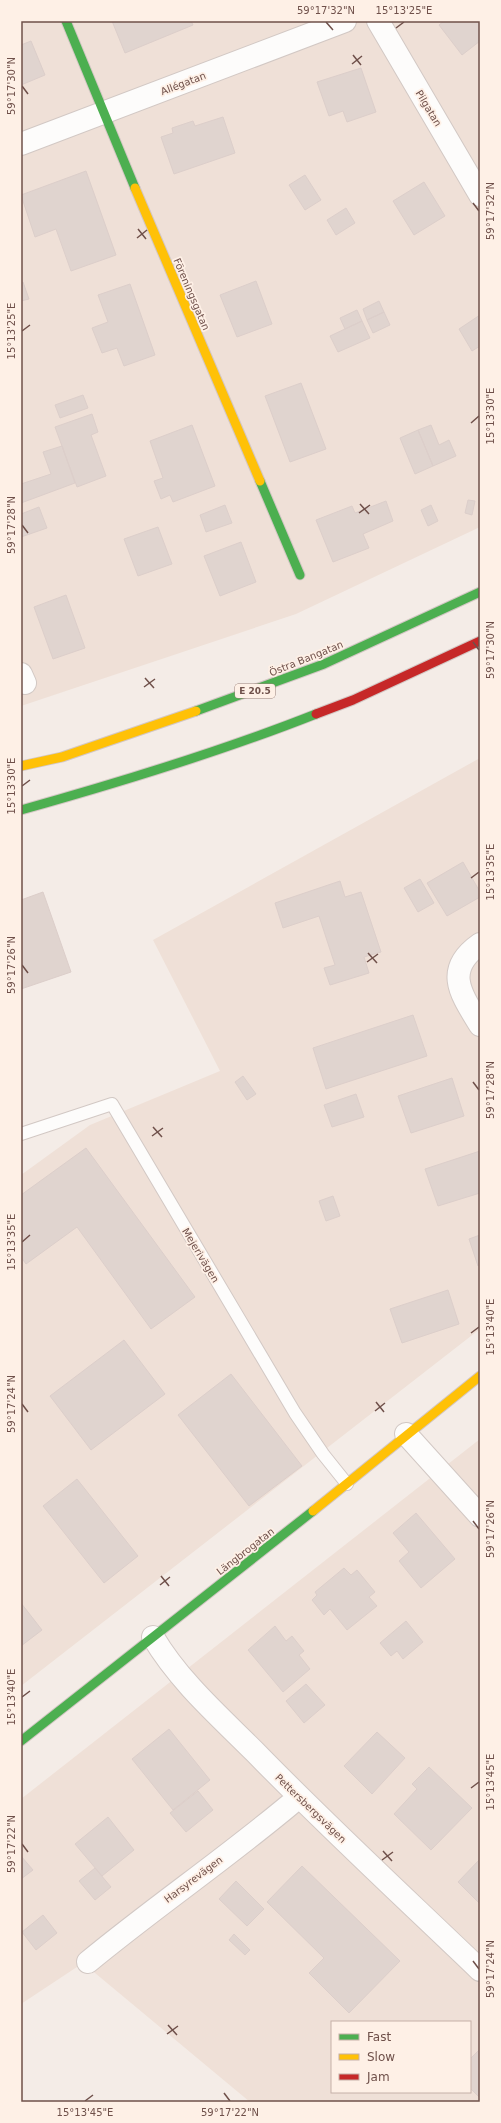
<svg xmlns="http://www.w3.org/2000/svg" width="501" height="2123" viewBox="0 0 501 2123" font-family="'DejaVu Sans',sans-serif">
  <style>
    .residential { fill: #efe0d7; fill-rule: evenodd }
    .building { fill: #e0d4cf; stroke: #dcceca }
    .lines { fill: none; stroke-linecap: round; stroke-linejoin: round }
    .lane-casing { stroke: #d2c8c4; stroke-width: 14 }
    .street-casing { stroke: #d2c8c4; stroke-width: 24 }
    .fast-casing { stroke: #d3c7c4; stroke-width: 11 }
    .slow-casing { stroke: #d3c7c4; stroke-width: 11 }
    .jam-casing { stroke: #d3c7c4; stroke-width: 11 }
    .lane { stroke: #fdfcfb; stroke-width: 12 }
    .street { stroke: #fdfcfb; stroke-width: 22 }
    .fast { stroke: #4caf50; stroke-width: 9 }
    .slow { stroke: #ffc107; stroke-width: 9 }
    .jam { stroke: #c62828; stroke-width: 9 }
    .ticks { fill: none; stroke: #6f504a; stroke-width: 1.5 }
    .labels { text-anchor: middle; stroke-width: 3.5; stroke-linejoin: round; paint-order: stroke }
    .shield { fill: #fef0e6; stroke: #9a8079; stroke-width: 1 }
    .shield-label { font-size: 9px; font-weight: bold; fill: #6f504a }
    .street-label { font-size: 10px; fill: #6f504a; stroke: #fef0e6 }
    .neatline { fill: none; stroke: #6f504a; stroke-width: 1.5 }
    .ticks-label { font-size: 10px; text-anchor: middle; fill: #6f504a }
  </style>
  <rect width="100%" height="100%" fill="#f4ece7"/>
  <!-- residential -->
  <path class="residential" d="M21,21H480V527L296,614L21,706Z
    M480,758V1329L21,1686V1175L90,1125L220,1071L153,940Z
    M480,1439V2102H250L83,1963L21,2004V1799ZM332,2022H470V2092H332Z"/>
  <!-- building -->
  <path class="building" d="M112,21H191L193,25L125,53Z
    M444,21H480V41L462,55L439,25Z
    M31,41L45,75L21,85V45Z
    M361,68L376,112L347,122L343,111L329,116L317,82Z
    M223,117L235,153L174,174L161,137L173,133L172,128L193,121L195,126Z
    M86,171L116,255L71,271L56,229L35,237L21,195Z
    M305,175L321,200L305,210L289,185Z
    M424,182L445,216L414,235L393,201Z
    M346,208L355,223L336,235L327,220Z
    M256,281L272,324L237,337L220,295Z
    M23,282L29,299L21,301V283Z
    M130,284L155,355L124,366L117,348L102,353L92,328L108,322L98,295Z
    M379,301L384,312L367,320L363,309Z
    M357,310L362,321L345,329L340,318Z
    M384,312L390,325L373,333L367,320Z
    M480,315V346L472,351L459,329Z
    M362,321L370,338L338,352L330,336Z
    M301,383L326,449L290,462L265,396Z
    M83,395L88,408L60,418L55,405Z
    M92,414L98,432L91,435L106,476L77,487L55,427Z
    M192,425L215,486L173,502L170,495L161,499L154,481L163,478L150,441Z
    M431,425L439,445L449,440L456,456L433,466L418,430Z
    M418,430L433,466L415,474L400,438Z
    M62,446L75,483L21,503V484L51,474L43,452Z
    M468,500L475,501L472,515L465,513Z
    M386,501L393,521L363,534L369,548L333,562L316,520L352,506L355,513Z
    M225,505L232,523L206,532L200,515Z
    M431,505L438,521L428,526L421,510Z
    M39,507L47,528L21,537V514Z
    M158,527L172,564L138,576L124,539Z
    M241,542L256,582L220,596L204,556Z
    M66,595L85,648L53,659L34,607Z
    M463,862L480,892V897L447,916L427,883Z
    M420,879L434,903L418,912L404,888Z
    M340,881L345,897L361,892L381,952L364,957L369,973L330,985L324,968L335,965L319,916L283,928L275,903Z
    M43,892L71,972L21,989V900Z
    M413,1015L427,1056L326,1089L313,1048Z
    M243,1076L256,1094L247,1100L235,1082Z
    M452,1078L464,1116L411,1133L398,1096Z
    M356,1094L364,1117L332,1127L324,1105Z
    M86,1148L195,1297L151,1329L77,1227L26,1264L21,1257V1195Z
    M480,1151V1193L438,1206L425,1169Z
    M333,1196L340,1216L326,1221L319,1201Z
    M480,1235V1265L478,1266L469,1239Z
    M448,1290L459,1324L402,1343L390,1309Z
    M124,1340L165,1394L91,1450L50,1396Z
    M231,1374L302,1466L249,1506L178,1415Z
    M77,1479L138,1556L104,1583L43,1506Z
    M416,1513L455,1559L421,1588L399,1561L409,1552L393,1533Z
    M344,1568L351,1575L357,1570L375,1592L369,1597L377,1606L347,1630L330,1609L324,1615L312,1600L317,1595L315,1592Z
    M21,1603L42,1630L21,1646Z
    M406,1621L423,1642L403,1659L397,1651L391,1656L380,1643Z
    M275,1626L286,1641L292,1636L304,1651L299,1655L310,1669L283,1692L248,1650Z
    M306,1684L325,1705L304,1723L286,1701Z
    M169,1729L210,1780L173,1810L132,1759Z
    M377,1732L405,1758L372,1794L344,1766Z
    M429,1767L472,1808L431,1850L394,1814L417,1789L412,1784Z
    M198,1791L213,1810L186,1832L170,1813Z
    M108,1817L134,1850L102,1876L75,1844Z
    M21,1856L33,1870L21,1879Z
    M480,1859V1904L458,1882Z
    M302,1866L400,1961L349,2013L309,1973L324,1958L267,1902Z
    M95,1868L111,1887L95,1900L79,1881Z
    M236,1881L264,1909L247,1926L219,1899Z
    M43,1915L57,1933L36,1950L22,1932Z
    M234,1934L250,1950L245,1955L229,1940Z
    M480,2049V2098L470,2088V2059Z"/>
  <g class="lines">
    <defs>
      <path id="lane" d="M21,1134L112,1104L295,1413L323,1454L347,1484"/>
      <path id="street" d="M378,21L480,195
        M21,144L345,21
        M21,674L25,683
        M480,944C443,970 461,994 480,1025
        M406,1434L480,1516
        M153,1637C179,1681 219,1716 255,1752C328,1827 405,1898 480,1970
        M88,1962C157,1905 231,1855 299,1797"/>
      <path id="fast" d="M66,21L135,188
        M260,481L300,575
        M196,711L324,664L480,592
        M21,810C121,782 220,752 316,714
        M21,1741L313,1511"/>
      <path id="slow" d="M135,188L260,481
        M21,766L62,757L196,711
        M313,1511L480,1376"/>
      <path id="jam" d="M316,714L353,700L480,641"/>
    </defs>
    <!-- lane casing -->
    <use href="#lane" class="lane-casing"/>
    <!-- street casing -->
    <use href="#street" class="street-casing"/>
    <!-- fast casing -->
    <use href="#fast" class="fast-casing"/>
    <!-- slow casing -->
    <use href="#slow" class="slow-casing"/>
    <!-- jam casing -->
    <use href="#jam" class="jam-casing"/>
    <!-- lane -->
    <use href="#lane" class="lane"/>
    <!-- street -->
    <use href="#street" class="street"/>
    <!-- fast -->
    <use href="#fast" class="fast"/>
    <!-- slow -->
    <use href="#slow" class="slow"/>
    <!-- jam -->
    <use href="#jam" class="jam"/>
  </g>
  <!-- ticks -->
  <path class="ticks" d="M326,22L333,30M396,28L404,22M353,55L361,65M352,64L362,56M22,86L28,94M473,203L479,211M138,229L146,239M137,238L147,230M22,331L30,325M471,423L479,416M360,504L369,514M359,513L370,505M22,525L28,533M473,642L479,650M145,678L154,688M144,687L155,679M22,786L30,780M471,878L479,872M368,953L377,963M367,962L378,954M22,965L28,973M473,1082L479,1090M153,1127L162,1137M152,1136L163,1128M22,1242L30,1235M471,1333L479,1327M376,1402L384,1412M22,1404L28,1412M375,1411L385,1403M473,1521L479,1529M161,1576L169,1586M160,1585L170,1577M22,1697L30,1691M471,1788L479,1782M22,1844L28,1852M383,1851L392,1861M382,1860L393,1852M473,1961L479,1969M168,2025L177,2035M167,2034L178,2026M224,2093L230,2101M85,2101L93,2095"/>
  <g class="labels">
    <!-- shield labels -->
    <rect class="shield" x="235" y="684" width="40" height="14" rx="3"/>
    <g class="shield-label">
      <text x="255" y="694">E 20.5</text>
    </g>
    <!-- street labels -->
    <g class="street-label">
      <text transform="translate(183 83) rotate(-21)" y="4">Allégatan</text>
      <text transform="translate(429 108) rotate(59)" y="4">Pilgatan</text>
      <text transform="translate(192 294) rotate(67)" y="4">Föreningsgatan</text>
      <text transform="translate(306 658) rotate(-22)" y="4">Östra Bangatan</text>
      <text transform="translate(201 1255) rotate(59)" y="4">Mejerivägen</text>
      <text transform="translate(245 1551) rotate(-38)" y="4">Längbrogatan</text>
      <text transform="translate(311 1808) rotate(44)" y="4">Pettersbergsvägen</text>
      <text transform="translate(193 1879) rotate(-37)" y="4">Harsyrevägen</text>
    </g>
  </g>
  <!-- border -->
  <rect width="501" height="2123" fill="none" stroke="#fef0e6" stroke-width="44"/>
  <!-- legend -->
  <rect x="331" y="2021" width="140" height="72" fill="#fef0e6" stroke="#c5b0a8"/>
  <rect x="339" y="2034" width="20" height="6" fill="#4caf50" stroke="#c5b0a8"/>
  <text x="367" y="2041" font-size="12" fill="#6f504a">Fast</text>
  <rect x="339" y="2054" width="20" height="6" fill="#ffc107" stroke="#c5b0a8"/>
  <text x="367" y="2061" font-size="12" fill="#6f504a">Slow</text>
  <rect x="339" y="2074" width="20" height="6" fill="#c62828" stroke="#c5b0a8"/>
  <text x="367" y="2081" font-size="12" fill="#6f504a">Jam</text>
  <rect x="22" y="22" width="457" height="2079" class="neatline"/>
  <g class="ticks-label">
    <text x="326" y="14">59°17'32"N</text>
    <text x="404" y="14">15°13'25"E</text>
    <text transform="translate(11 86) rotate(-90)" y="4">59°17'30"N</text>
    <text transform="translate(490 211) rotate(-90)" y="4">59°17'32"N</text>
    <text transform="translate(11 331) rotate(-90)" y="4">15°13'25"E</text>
    <text transform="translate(490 416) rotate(-90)" y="4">15°13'30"E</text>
    <text transform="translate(11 525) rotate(-90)" y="4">59°17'28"N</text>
    <text transform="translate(490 650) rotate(-90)" y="4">59°17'30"N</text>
    <text transform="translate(11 786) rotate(-90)" y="4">15°13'30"E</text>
    <text transform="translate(490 872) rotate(-90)" y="4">15°13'35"E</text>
    <text transform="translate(11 965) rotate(-90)" y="4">59°17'26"N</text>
    <text transform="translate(490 1090) rotate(-90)" y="4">59°17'28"N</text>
    <text transform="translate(11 1242) rotate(-90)" y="4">15°13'35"E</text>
    <text transform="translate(490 1327) rotate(-90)" y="4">15°13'40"E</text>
    <text transform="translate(11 1404) rotate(-90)" y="4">59°17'24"N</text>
    <text transform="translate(490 1529) rotate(-90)" y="4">59°17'26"N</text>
    <text transform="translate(11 1697) rotate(-90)" y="4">15°13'40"E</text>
    <text transform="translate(490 1782) rotate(-90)" y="4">15°13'45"E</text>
    <text transform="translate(11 1844) rotate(-90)" y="4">59°17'22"N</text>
    <text transform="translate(490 1969) rotate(-90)" y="4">59°17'24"N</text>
    <text x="85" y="2116">15°13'45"E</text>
    <text x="230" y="2116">59°17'22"N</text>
  </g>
</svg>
